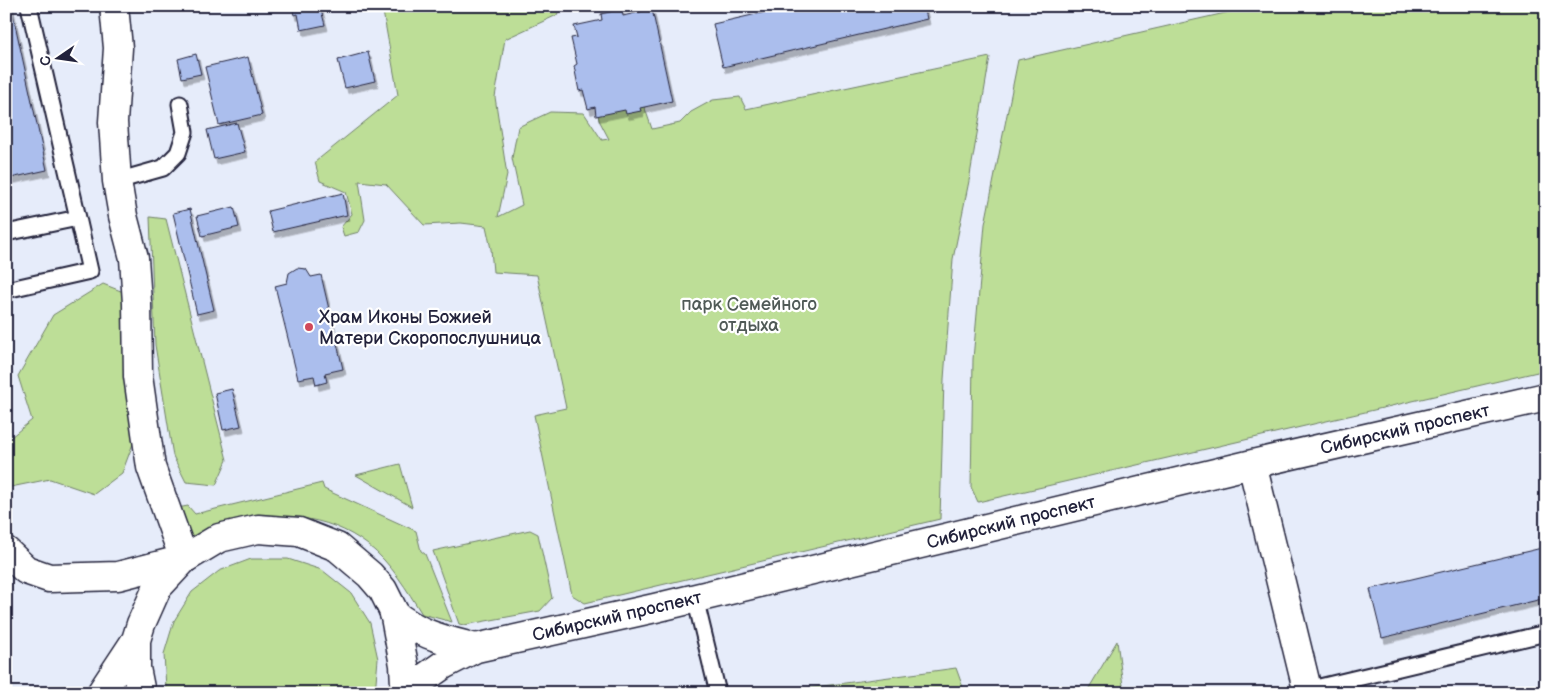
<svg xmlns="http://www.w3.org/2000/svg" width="1552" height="699" viewBox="0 0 1552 699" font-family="'Balsamiq Sans',sans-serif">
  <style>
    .green { fill: #bdde97; stroke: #708069 }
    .building { fill: #abbeed; stroke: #22223b; filter: url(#shadow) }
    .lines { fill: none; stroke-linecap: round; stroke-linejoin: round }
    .service-casing { stroke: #22223b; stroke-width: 19 }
    .minor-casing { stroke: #22223b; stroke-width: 31 }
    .secondary-casing { stroke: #22223b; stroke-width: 31 }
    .service { stroke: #fff; stroke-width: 15 }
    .minor { stroke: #fff; stroke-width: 28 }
    .secondary { stroke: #fff; stroke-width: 28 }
    .poi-dot { fill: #d1495b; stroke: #fff; stroke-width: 2 }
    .labels { text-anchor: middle; stroke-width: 4.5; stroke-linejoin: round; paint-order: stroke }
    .park-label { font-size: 18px; fill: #505a57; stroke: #fff }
    .poi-label { font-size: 18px; fill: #22223b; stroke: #fff; text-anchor: start }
    .street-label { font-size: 18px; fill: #22223b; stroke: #fff }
  </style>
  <defs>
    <filter id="shadow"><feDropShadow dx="3" dy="5.5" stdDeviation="0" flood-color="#0004"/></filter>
  </defs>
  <rect width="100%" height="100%" fill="#e6ecfa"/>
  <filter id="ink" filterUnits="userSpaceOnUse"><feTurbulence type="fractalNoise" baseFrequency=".02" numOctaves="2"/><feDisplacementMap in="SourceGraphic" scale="10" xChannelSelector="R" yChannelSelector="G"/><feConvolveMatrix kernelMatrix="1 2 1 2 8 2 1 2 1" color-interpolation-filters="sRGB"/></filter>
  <g filter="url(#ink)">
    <!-- green -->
    <path class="green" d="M382,6H561L557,15L505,39L495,97L507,175L498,217L522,205L512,158L518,127L550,112L584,113L602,140L609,139L599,120L594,92L637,85L652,129L680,123L691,112L713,100L740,97L746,109L990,57L969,181L953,259L944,379L940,519L585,603L572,595L534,415L566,408L537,275L493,272L491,249L486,226L461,223L424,225L386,184L359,181L365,220L359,232L344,236L341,227L352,214L346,192L320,181L315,162L398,95Z
      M1256,6H1546V370L978,502L971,487L973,359L985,224L1018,60Z
      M150,217L166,219L227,460L216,485L186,482L173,456L155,345Z
      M103,284L126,293L137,433L122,473L94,494L50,479L6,488V441L32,420L18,376L53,315Z
      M400,464L412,507L356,475Z
      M322,483L324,489L416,531L421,551L425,554L452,622L422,614C407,590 391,563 368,545C327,513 274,511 226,526C213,529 202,533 190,539L172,509L188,506L195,514Z
      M530,530L538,534L552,598L540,611L464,625L459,624L433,551Z
      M251,559H288L322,570L351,593L370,623L378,659L375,693H168L166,688L164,654L174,621L192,592L219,571Z
      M1117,641L1124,693H1086Z
      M956,668L965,693H771Z"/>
    <!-- building -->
    <path class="building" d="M6,6H11L47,170L6,179Z
      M292,6H320L325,25L301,30L298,14L294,15Z
      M792,6H924L927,19L723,67L713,24Z
      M622,9L623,16L652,9L672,101L640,108L641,111L626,114L625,110L596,116L595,107L588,109L583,90L579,91L574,66L577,64L571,38L577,37L574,26L602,20L601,14Z
      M368,52L375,81L345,88L338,60Z
      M196,54L201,74L182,78L178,59Z
      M248,57L262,115L219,125L205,67Z
      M237,123L245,152L214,159L207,130Z
      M343,193L347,215L273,232L268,211Z
      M234,207L239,227L202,236L197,216Z
      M190,209L214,310L197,314L173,213Z
      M297,268L306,269L311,277L321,275L343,369L325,373L327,382L316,385L314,376L298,379L275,286L287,283L289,273Z
      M232,389L241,426L223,430L215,393Z
      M1546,547V598L1382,638L1370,589Z"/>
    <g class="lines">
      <defs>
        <path id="service" d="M117,181L163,168L178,153L185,132L180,104
          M6,233L78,218L29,6
          M6,290L90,271L78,218
          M695,598L718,693
          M1307,690L1546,633"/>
        <path id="minor" d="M1252,464L1308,693
          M6,551L26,570L49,578L118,576L184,559L151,467L138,376L137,303L134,258L123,216L117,181L113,122L118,48L114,6
          M394,614C423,636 442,639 476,648
          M411,693L423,679L443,665L476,648L655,608L1252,464L1546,397"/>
        <path id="secondary" d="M101,693L136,640
          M141,693L136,668V640L141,624L157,588L184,559L219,538L258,529L299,532L337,547L370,575L383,590L394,612L404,665L405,684L402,693"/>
      </defs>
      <!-- service casing -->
      <use href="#service" class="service-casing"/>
      <!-- minor casing -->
      <use href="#minor" class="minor-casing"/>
      <!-- secondary casing -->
      <use href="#secondary" class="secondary-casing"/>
      <!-- service -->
      <use href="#service" class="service"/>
      <!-- minor -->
      <use href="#minor" class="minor"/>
      <!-- secondary -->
      <use href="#secondary" class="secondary"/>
    </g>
  </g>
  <!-- markers -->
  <circle class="poi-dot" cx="309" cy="327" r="5"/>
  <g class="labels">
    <!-- park labels -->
    <g class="park-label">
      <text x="749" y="310">парк Семейного<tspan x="749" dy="21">отдыха</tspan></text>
    </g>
    <!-- poi labels -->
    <g class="poi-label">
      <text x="319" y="323">Храм Иконы Божией<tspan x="319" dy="21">Матери Скоропослушница</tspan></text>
    </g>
    <!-- street labels -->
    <g class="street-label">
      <text transform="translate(1405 429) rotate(-13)" y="6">Сибирский проспект</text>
      <text transform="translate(1011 522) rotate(-14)" y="6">Сибирский проспект</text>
      <text transform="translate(617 616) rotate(-13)" y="6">Сибирский проспект</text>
    </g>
  </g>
  <!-- margin -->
  <rect width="1552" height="699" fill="none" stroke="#fff" stroke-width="25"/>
  <rect x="12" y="12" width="1527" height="674" fill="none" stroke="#22223b" stroke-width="2" filter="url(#ink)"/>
  <!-- north arrow -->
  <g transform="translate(58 58) rotate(257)" stroke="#ffffff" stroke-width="4" paint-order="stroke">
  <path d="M0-4L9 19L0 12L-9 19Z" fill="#22223b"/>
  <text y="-8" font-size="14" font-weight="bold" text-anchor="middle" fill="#22223b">С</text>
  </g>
</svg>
